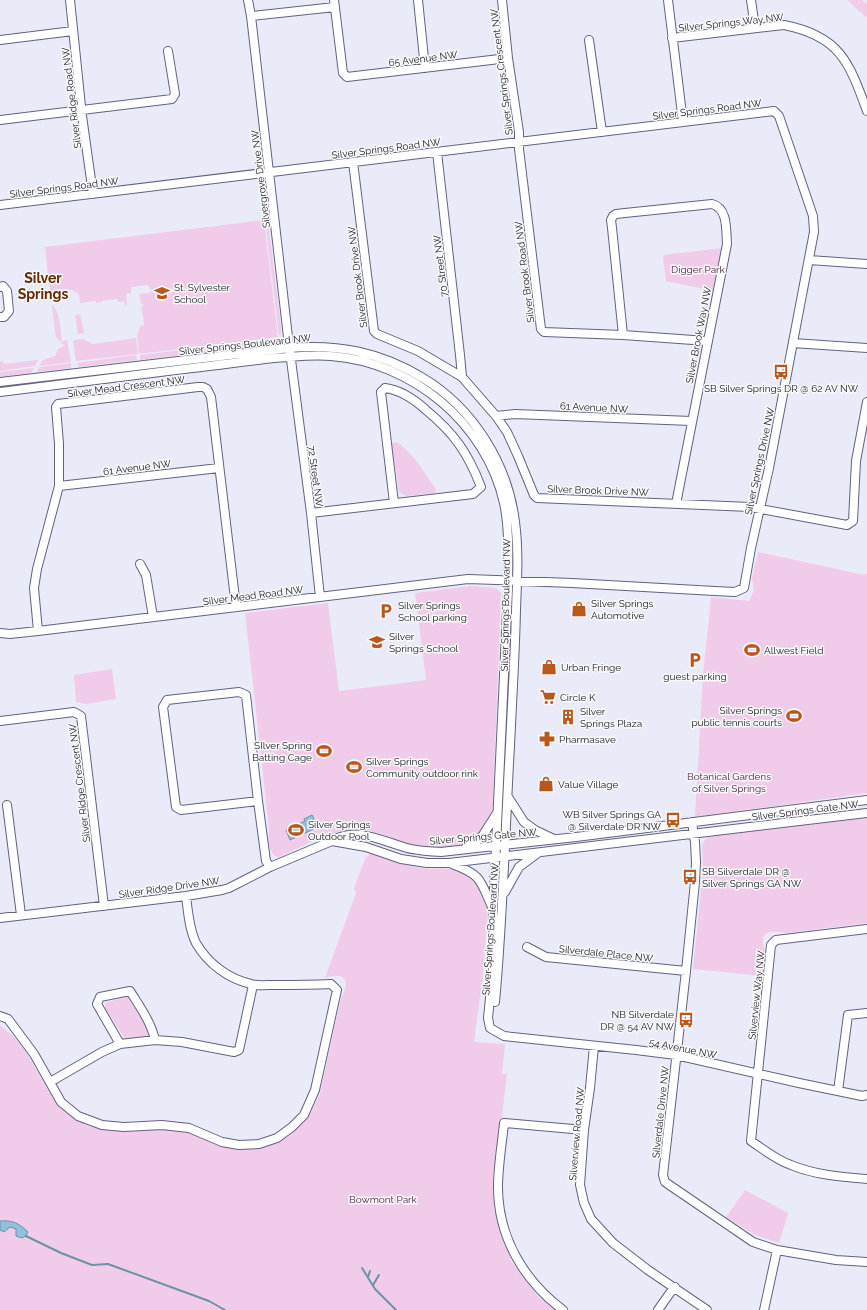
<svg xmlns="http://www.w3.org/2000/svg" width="867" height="1310" viewBox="0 0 867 1310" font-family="Raleway,sans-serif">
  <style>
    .green { fill: #f1ccea }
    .water { fill: #8fc1dc; stroke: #6e91a8 }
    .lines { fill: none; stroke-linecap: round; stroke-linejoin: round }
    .stream { stroke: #6e91a8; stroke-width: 2 }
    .minor-casing { stroke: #606280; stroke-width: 10 }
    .minor { stroke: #fff; stroke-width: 8 }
    .labels { text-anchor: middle; stroke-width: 3; stroke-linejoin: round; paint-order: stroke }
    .street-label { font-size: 10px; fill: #20212d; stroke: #f9f9f9 }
    .park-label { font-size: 10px; fill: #4a1944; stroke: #f9f9f9 }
    .poi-label { font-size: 10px; fill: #20212d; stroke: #f9f9f9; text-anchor: start }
    .district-label { font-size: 14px; font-weight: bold; fill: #642700; stroke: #f9f9f9 }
  </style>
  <rect width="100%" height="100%" fill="#e9ebf9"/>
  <!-- green -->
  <path class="green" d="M847,0H862L867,4V18Z
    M264,220L278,337L139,354L137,335L138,333L140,326L144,325C144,319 142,313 141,307L143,306V304H141L139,294L150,293V289L148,285L131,287V293L126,294L127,305L125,306L124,301L118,302V299L102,301V302L96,303V301L80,303L79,295C71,287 60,289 50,292L45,247Z
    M265,220L268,221L281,327V335H279Z
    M722,248L713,291L666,281L663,258L664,255Z
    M52,305C61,312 60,329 62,340L60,341L56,338Z
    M80,314L84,333L78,334L75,315Z
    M136,338L138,354L76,361L73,340L83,339L93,344Z
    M278,338L279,339L276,342L269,344L140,360V355Z
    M67,340L71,362L39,366L43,360L55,356L58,349L64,346L62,343L60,344L62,341Z
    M136,355L137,360L79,367L77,363Z
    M38,360L35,366L0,371V361H3L4,364Z
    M186,362L187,366L69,381V378Z
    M71,363V368L37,372L39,367Z
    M34,368L31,373L0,377V372Z
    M396,442C412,451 425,473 435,488L436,491L434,493L407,496L403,495L399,491L392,446V443Z
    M758,552L864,575L867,573V793L695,817L703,675L711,597L750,601V599L754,590L752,579Z
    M471,586L496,588L501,593L493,804C492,811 491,818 487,824C472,849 437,851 412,845C394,840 378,830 359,830C335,828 302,847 279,857C268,856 268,837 269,828L245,613L328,603L339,691L426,680L415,593Z
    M112,669L116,699L86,704L76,702L74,675Z
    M867,816V923L787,933C778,932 761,928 763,944C764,948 765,950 765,954C765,961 763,969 762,976L693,969L703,870L702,845L706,838L712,836Z
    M369,853C387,859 404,865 422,868C430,870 439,868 447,869C471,870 486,886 488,910L483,974L474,1042L505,1044L502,1074H507L495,1172L494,1209L512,1262L538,1296L555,1310H0V1025L15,1038L26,1052L56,1103L71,1116L88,1126L110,1131L168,1129L183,1130L214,1144L236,1149L257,1148L269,1145L287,1137L303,1123L311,1112L320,1094L341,998C351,981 345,971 325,978L356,893L354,888L366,856L368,857Z
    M127,997L129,999L149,1030V1034L146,1038L125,1039L105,1008V1004L107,1002Z
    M745,1190L788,1213L779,1243L755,1235L726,1217Z"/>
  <!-- water -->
  <path class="water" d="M312,815L318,827L290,840L286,830L305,821L304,819Z
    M0,1221C12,1220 19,1223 28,1232L26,1236L22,1238L16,1236V1229L10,1227L4,1232L0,1230Z"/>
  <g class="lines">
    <!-- stream -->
    <path class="stream" d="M26,1236L61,1253L92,1265L108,1264L209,1301L225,1310
      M362,1268L375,1289L396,1310
      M368,1277L370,1271
      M373,1285L379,1275"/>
    <defs>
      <path id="minor" d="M70,0L82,116L93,194
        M248,0L251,16L288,337L311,513L320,597
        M334,0L343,73L347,77L508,58
        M418,0L425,68
        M502,0L508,58L519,132V149L541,329L544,332L623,335L707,341
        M668,0L683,122
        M751,0L755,28
        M251,16L335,7
        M672,38L784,25C840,36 849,62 867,111
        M0,40L73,31
        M589,40L602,132
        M0,120L172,99L175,94L168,51
        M437,152L460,355L462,377
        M353,162L374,331L377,334L418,351L462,377L496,416L507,432L518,456L534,495L537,498L750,507L847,525L853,521L856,461L867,402
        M0,205L774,111L779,116L813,216L814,232L769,468L751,548L744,588L735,592L715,591L572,583L468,579L38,631L10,634L0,633
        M809,260L867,264
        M0,287L3,286L7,291L9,311L4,317H0
        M623,335L612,228L611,220L613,216L616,214L625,213L712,204C728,208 726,230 727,244L676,504
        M793,343L867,348
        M0,382L289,348C339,344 380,352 423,378C473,408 508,464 515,522C519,551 517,581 516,610C515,655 512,701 510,746C505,832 503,917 495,1002
        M0,392C64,384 128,376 192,368C219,365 247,361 274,358C293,357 312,354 331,356C412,362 486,423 504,503C510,532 508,561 508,590L493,910L494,958L488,1018L490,1028L504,1036L636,1050L676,1055L799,1083L862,1096L867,1095
        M496,416L515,414L691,421
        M59,486L219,468
        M311,513L473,494L481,487C468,453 454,433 426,410C414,399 401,390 385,388L381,392L394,503
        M140,564L146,575L153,617
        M38,631L34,588L37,569L59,486V444L56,407L58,404L198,387H203L207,389L211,397L236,607
        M239,692L246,695L258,801L181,810L176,807L163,707L167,700Z
        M0,721L74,712L81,716L104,906
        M508,797L524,822L535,830L554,839
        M258,801L266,861L270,867
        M7,805L21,915
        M692,822L695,842L696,862L695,882L686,971L663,1175L665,1182L753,1242L777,1250L836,1260L867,1262
        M332,841L366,847L401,859L427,863H449L867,813
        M464,849L478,840L483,835L497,813
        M452,864C482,875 480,880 492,907
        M505,892L519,867L538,853
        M0,918L186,896L222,890L229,888L270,867L332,841C357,826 381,841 407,848C418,851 429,851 441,852L576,837L867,800
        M867,929L776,940L771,945L751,1141C763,1149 776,1160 791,1165C815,1175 842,1177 867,1179
        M527,947L546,957L686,971
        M0,1016L8,1019L34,1054L61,1102L78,1116L102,1125L124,1127L162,1125L189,1128L222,1142L239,1145L259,1144L277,1138L292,1127L304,1115L315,1090L337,990L331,984C311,985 292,985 273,985C266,985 258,986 251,984C229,979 208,964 196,943C189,929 188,911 186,896
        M120,1044L97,1004L100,997L130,991C140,1007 151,1022 155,1040
        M594,1046L590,1088L584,1130L580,1185L584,1203L591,1219L613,1243L648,1270L707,1310
        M50,1082L102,1052L120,1044L155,1040L182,1042L234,1052L239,1050L253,985
        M838,1091L848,1015L867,1013
        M563,1310C524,1281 498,1237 498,1187C498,1166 502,1144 504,1123L584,1130
        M658,1310L670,1293L675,1287
        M764,1310L777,1250"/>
    </defs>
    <!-- minor casing -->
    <use href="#minor" class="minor-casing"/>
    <!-- minor -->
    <use href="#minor" class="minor"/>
  </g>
  <!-- icons -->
  <defs>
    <symbol id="school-bare" viewBox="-9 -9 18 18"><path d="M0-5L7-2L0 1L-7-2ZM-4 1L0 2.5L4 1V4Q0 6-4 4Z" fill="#ba581c" stroke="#f9f9f9" stroke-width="2.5" paint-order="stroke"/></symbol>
    <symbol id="bus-bare" viewBox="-9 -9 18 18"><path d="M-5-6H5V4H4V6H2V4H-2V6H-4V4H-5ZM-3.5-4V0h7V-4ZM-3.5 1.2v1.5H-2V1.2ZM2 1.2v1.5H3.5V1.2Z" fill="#ba581c" stroke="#f9f9f9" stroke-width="2.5" paint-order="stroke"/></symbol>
    <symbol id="shop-bare" viewBox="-9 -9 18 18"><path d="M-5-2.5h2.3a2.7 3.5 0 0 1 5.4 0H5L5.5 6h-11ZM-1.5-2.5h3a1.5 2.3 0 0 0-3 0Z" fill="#ba581c" stroke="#f9f9f9" stroke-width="2.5" paint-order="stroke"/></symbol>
    <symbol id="parking-bare" viewBox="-9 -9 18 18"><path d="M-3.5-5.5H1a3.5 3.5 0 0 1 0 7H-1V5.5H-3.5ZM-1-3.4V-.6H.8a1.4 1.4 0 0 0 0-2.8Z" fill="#ba581c" stroke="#f9f9f9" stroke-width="2.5" paint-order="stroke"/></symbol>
    <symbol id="stadium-bare" viewBox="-9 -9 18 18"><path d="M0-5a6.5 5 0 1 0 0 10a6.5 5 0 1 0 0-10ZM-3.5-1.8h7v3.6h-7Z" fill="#ba581c" stroke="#f9f9f9" stroke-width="2.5" paint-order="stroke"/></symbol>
    <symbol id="supermarket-bare" viewBox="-9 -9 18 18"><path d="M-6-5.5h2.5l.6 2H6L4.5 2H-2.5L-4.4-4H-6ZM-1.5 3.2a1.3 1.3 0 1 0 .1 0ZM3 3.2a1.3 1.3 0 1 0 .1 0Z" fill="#ba581c" stroke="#f9f9f9" stroke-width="2.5" paint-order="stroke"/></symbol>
    <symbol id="building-bare" viewBox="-9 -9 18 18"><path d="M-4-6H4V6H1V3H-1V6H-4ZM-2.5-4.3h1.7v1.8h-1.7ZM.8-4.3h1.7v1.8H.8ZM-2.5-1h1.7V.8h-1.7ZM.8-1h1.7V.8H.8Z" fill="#ba581c" stroke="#f9f9f9" stroke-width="2.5" paint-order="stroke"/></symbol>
    <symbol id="pharmacy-bare" viewBox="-9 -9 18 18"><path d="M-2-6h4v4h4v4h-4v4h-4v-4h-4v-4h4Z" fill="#ba581c" stroke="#f9f9f9" stroke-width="2.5" paint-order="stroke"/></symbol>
  </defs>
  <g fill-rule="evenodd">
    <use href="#school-bare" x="151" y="282" width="22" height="22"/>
    <use href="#bus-bare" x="770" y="361" width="22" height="22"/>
    <use href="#shop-bare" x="568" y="598" width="22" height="22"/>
    <use href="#parking-bare" x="375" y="600" width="22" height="22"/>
    <use href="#school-bare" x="366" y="631" width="22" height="22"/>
    <use href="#stadium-bare" x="741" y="639" width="22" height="22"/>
    <use href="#parking-bare" x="684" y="649" width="22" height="22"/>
    <use href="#shop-bare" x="538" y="656" width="22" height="22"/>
    <use href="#supermarket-bare" x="537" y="686" width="22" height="22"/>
    <use href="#stadium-bare" x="783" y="705" width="22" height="22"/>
    <use href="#building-bare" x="557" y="706" width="22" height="22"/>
    <use href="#pharmacy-bare" x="536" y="728" width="22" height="22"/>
    <use href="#stadium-bare" x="313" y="740" width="22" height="22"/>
    <use href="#stadium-bare" x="343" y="756" width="22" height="22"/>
    <use href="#shop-bare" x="535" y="773" width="22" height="22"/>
    <use href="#bus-bare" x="662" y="809" width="22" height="22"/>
    <use href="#stadium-bare" x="285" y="819" width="22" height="22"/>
    <use href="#bus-bare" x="679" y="866" width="22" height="22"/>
    <use href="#bus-bare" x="675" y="1009" width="22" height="22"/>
  </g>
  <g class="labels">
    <!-- street labels -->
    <g class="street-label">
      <text transform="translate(731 22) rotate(-6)" y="4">Silver Springs Way NW</text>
      <text transform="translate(423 58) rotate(-7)" y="4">65 Avenue NW</text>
      <text transform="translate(501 72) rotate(-97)" y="4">Silver Springs Crescent NW</text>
      <text transform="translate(71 98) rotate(-97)" y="4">Silver Ridge Road NW</text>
      <text transform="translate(707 109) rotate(-7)" y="4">Silver Springs Road NW</text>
      <text transform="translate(386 148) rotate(-7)" y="4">Silver Springs Road NW</text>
      <text transform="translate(260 179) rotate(-97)" y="4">Silvergrove Drive NW</text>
      <text transform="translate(64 187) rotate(-7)" y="4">Silver Springs Road NW</text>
      <text transform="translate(440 266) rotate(-97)" y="4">70 Street NW</text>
      <text transform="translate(524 272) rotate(-97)" y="4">Silver Brook Road NW</text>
      <text transform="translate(357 277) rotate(-97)" y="4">Silver Brook Drive NW</text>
      <text transform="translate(698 335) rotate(-79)" y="4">Silver Brook Way NW</text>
      <text transform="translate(245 344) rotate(-6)" y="4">Silver Springs Boulevard NW</text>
      <text transform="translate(126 386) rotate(-7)" y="4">Silver Mead Crescent NW</text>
      <text transform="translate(594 407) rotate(3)" y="4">61 Avenue NW</text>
      <text transform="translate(759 461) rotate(-78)" y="4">Silver Springs Drive NW</text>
      <text transform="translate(137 467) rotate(-7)" y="4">61 Avenue NW</text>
      <text transform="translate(316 476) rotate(82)" y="4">72 Street NW</text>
      <text transform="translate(598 490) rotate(2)" y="4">Silver Brook Drive NW</text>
      <text transform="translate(253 595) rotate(-7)" y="4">Silver Mead Road NW</text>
      <text transform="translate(505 605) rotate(-89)" y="4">Silver Springs Boulevard NW</text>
      <text transform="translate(79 783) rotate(-97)" y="4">Silver Ridge Crescent NW</text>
      <text transform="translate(805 810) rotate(-7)" y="4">Silver Springs Gate NW</text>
      <text transform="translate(483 836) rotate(-5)" y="4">Silver Springs Gate NW</text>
      <text transform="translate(169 887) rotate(-8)" y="4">Silver Ridge Drive NW</text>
      <text transform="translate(490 929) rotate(-86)" y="4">Silver Springs Boulevard NW</text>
      <text transform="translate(606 953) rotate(6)" y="4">Silverdale Place NW</text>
      <text transform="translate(756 995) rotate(-84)" y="4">Silverview Way NW</text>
      <text transform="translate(683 1048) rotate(11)" y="4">54 Avenue NW</text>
      <text transform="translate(660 1112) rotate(-84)" y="4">Silverdale Drive NW</text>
      <text transform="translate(576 1134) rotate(-85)" y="4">Silverview Road NW</text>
    </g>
    <!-- park labels -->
    <g class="park-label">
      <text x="698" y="273">Digger Park</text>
      <text x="729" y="780">Botanical Gardens<tspan x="729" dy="12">of Silver Springs</tspan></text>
      <text x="383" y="1203">Bowmont Park</text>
    </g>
    <!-- poi labels -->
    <g class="poi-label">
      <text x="174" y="291">St. Sylvester<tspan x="174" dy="12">School</tspan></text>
      <text x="781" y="392" text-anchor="middle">SB Silver Springs DR @ 62 AV NW</text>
      <text x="591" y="607">Silver Springs<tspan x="591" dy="12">Automotive</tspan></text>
      <text x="398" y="609">Silver Springs<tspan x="398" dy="12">School parking</tspan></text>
      <text x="389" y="640">Silver<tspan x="389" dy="12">Springs School</tspan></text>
      <text x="764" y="654">Allwest Field</text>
      <text x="561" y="671">Urban Fringe</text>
      <text x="695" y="680" text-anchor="middle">guest parking</text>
      <text x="560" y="701">Circle K</text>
      <text x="782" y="714" text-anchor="end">Silver Springs<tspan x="782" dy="12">public tennis courts</tspan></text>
      <text x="580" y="715">Silver<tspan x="580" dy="12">Springs Plaza</tspan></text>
      <text x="559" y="743">Pharmasave</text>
      <text x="312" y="749" text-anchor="end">SIlver Spring<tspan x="312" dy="12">Batting Cage</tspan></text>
      <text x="366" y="765">Silver Springs<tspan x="366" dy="12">Community outdoor rink</tspan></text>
      <text x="558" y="788">Value Village</text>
      <text x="661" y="818" text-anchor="end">WB Silver Springs GA<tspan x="661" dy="12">@ Silverdale DR NW</tspan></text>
      <text x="308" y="828">Silver Springs<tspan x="308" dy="12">Outdoor Pool</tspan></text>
      <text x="702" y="875">SB Silverdale DR @<tspan x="702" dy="12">Silver Springs GA NW</tspan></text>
      <text x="674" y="1018" text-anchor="end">NB Silverdale<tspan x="674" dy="12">DR @ 54 AV NW</tspan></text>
    </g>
    <!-- district labels -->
    <g class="district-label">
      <text x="43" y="283">Silver<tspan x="43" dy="16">Springs</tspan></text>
    </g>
  </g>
</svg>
